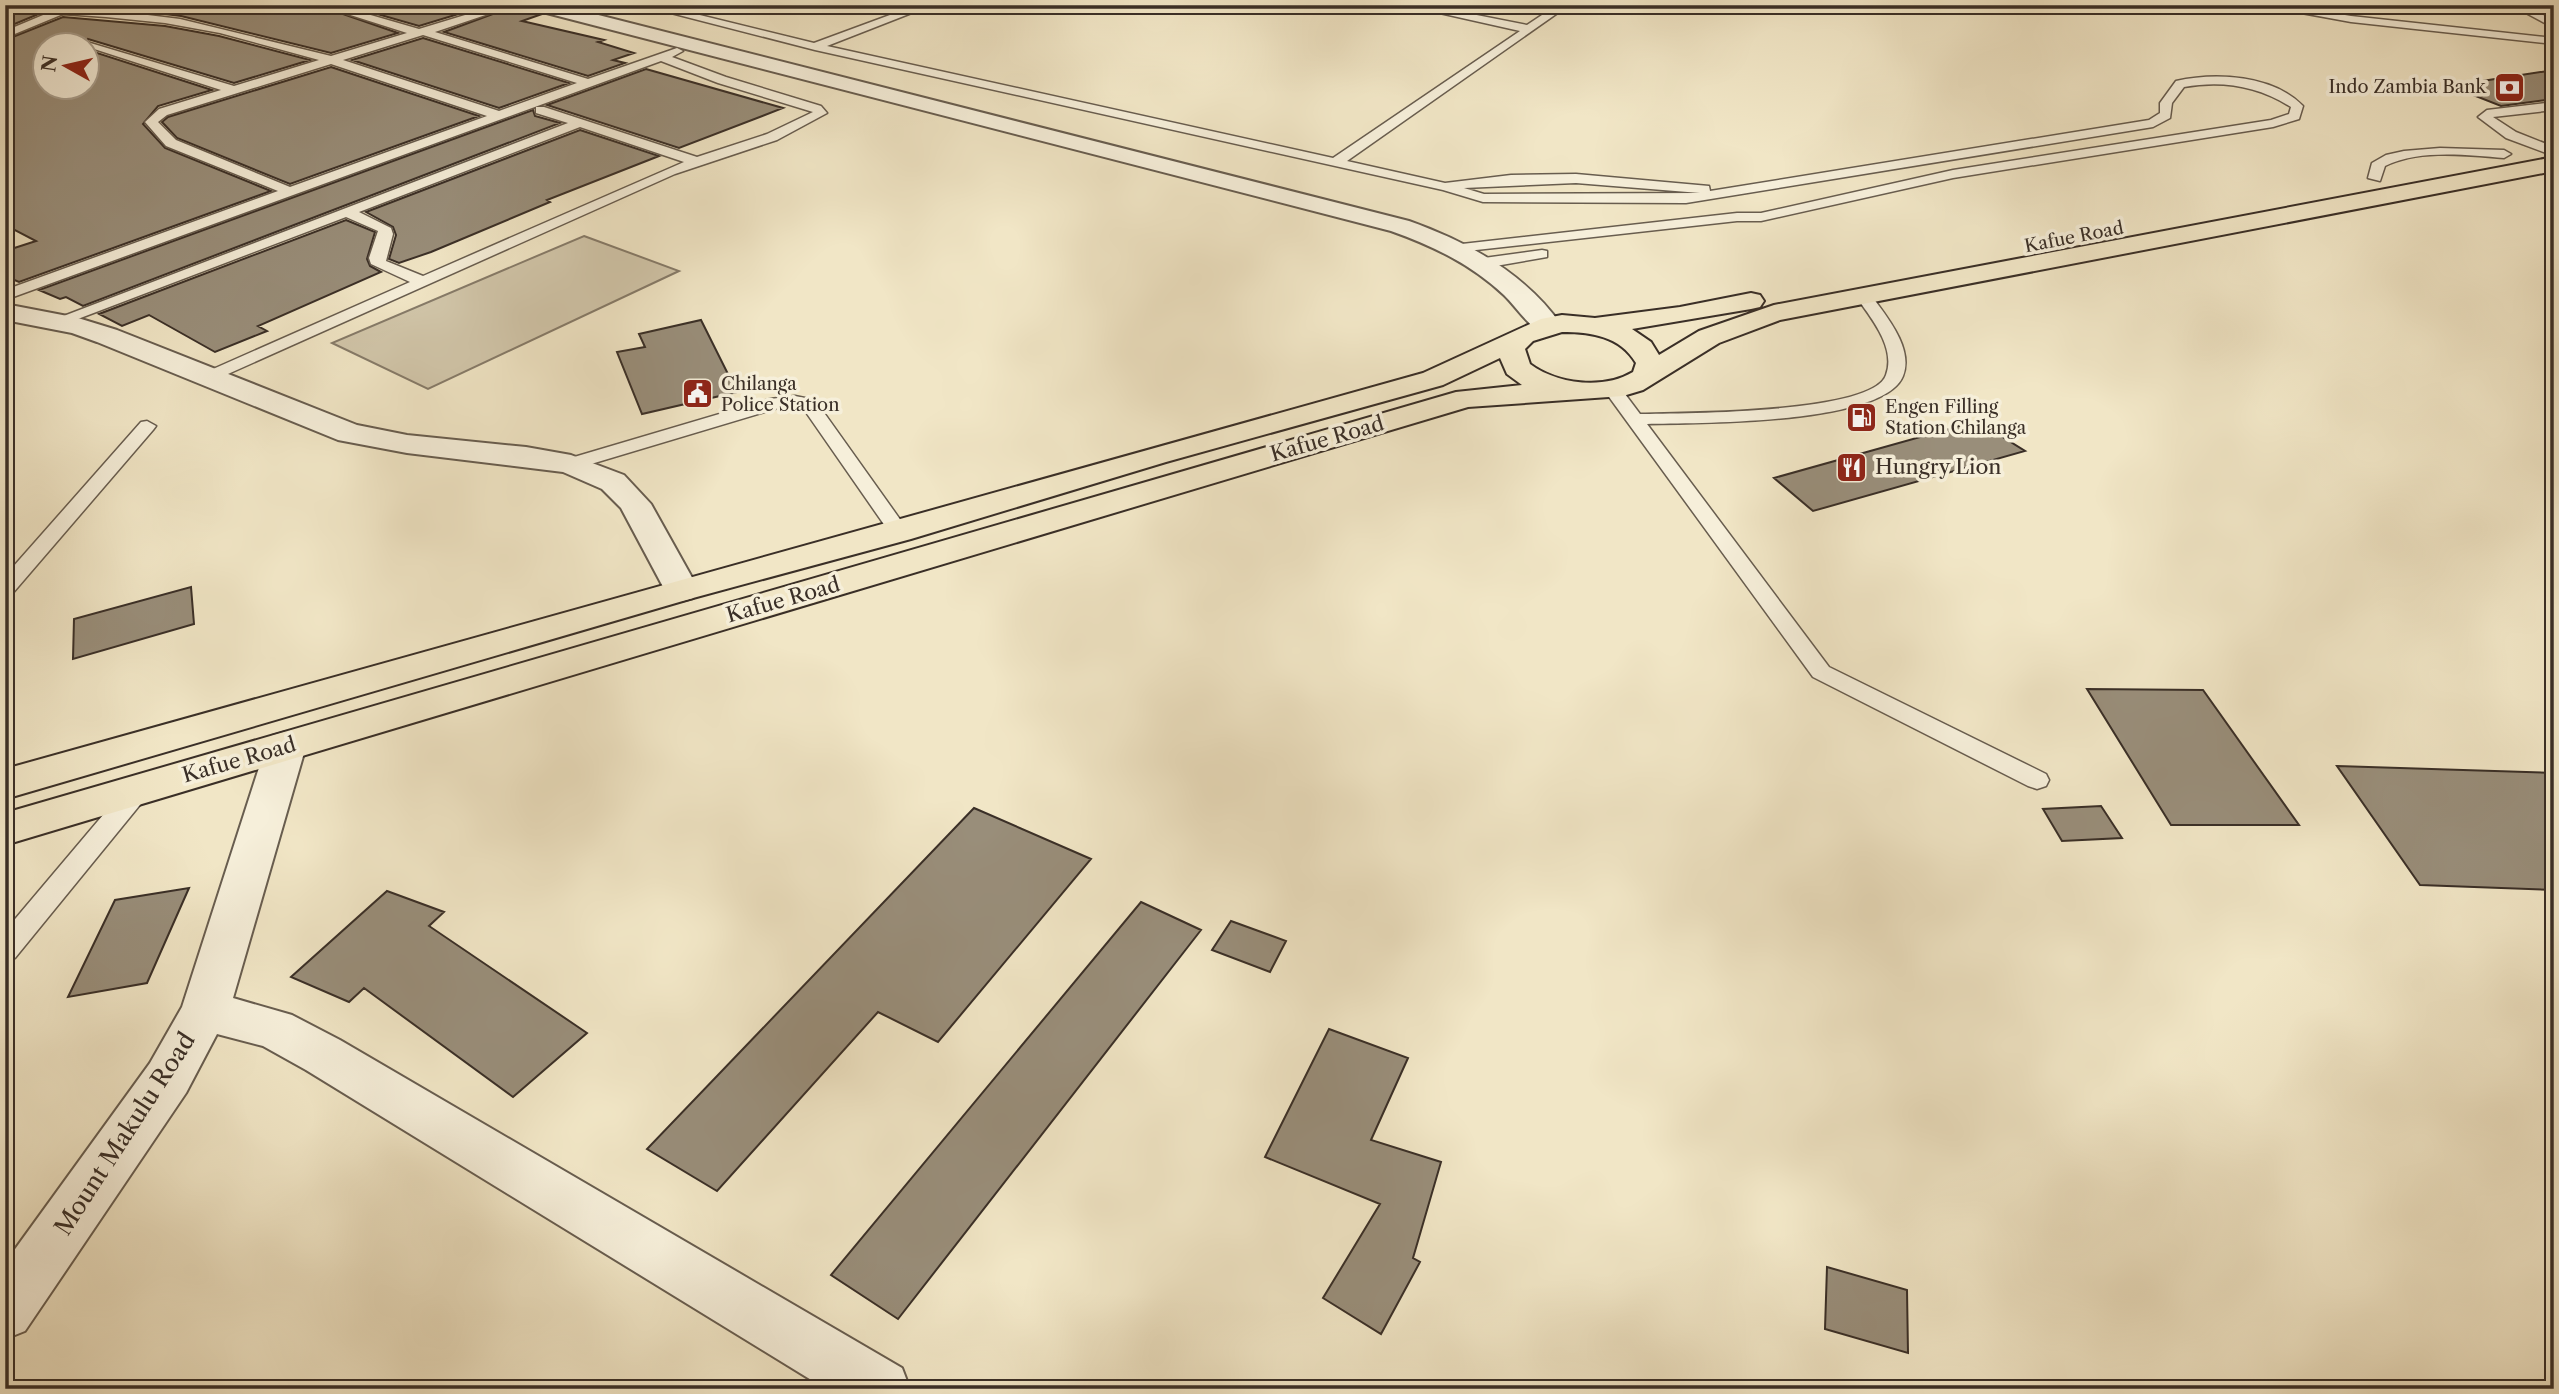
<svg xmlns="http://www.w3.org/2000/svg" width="2559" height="1394" viewBox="0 0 2559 1394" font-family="'Libre Caslon Text',serif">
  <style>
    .green { fill: #d2c7ab; stroke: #867b69; stroke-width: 2 }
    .building { fill: #998e7a; stroke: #3a2f27; stroke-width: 2 }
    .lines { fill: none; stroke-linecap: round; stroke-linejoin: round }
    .lane-casing { stroke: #685d4f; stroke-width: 3 }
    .street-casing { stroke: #685d4f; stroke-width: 4 }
    .highway-casing { stroke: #3a2f27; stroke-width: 4 }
    .lane { fill: #f6efda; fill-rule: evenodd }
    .street { fill: #f6efda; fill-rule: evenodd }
    .highway { fill: #f1e6c6; fill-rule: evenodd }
    .labels { text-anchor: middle; stroke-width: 7; stroke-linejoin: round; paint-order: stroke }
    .far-poi-label { font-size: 18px; fill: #3a2f27; stroke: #f6efda; text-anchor: start }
    .far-street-label { font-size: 18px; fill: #3a2f27; stroke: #f6efda }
    .street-label { font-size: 21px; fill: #3a2f27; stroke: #f6efda }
    .poi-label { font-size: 21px; fill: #3a2f27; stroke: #f6efda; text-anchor: start }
    .near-street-label { font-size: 24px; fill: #3a2f27; stroke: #f6efda }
  </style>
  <rect width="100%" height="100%" fill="#f1e6c6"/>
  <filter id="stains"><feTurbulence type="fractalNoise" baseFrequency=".00286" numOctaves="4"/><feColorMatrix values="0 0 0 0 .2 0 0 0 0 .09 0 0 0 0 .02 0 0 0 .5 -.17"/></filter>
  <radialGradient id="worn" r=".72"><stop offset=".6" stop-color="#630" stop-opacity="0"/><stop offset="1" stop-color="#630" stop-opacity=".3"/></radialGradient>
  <!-- green -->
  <path class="green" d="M584,236L679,271L428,389L332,343Z"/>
  <!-- building -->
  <path class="building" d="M136,5H317L398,33L331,53L181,16L124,9Z
    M346,5H488L419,26Z
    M517,5H526L530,12L542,14L522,21L604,40L598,42L634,53L613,60L625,63L588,76L444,32Z
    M5,7L53,8L5,28Z
    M63,17L165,26L219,36L310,60L234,83L88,39L85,46H46V88H88V50L212,90L158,106L143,124L165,148L271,191L19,282L5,276V251L36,241L5,225V40Z
    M423,38L569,83L499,108L352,60Z
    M331,67L479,116L290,184L177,138L162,122L168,117Z
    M646,69L783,108L679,148L547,105Z
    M2554,70V99L2501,106L2450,86Z
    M533,110L535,116L560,123L83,306L66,297L60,299L39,290Z
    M580,130L659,156L547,200L550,202L431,252L399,263L389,259L396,235L393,227L366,212Z
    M346,220L375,232L367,259L370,266L381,272L258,326L267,331L215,352L149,315L122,326L99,314Z
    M701,320L737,392L642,414L617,352L645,347L639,334Z
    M1977,421L2025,451L1813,511L1774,478Z
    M191,587L194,624L73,659L74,619Z
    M2087,689L2203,690L2299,825H2171Z
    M2337,766L2554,773V890L2420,885Z
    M2101,806L2122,838L2062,841L2043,809Z
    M974,808L1091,859L938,1042L878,1012L717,1191L647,1149Z
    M189,888L147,983L68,997L115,900Z
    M387,891L444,912L429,926L587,1033L513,1097L364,988L349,1002L291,977Z
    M1141,902L1201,930L898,1319L831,1275Z
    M1231,921L1286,941L1270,972L1212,950Z
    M1329,1029L1408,1058L1371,1140L1441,1162L1413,1258L1420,1262L1381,1334L1323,1298L1380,1204L1265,1157Z
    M1827,1267L1907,1290L1908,1353L1825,1329Z"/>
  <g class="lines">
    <defs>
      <path id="lane" d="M67,5L180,19L331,56L407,33L319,5H336L419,29L498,5H515L435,32L588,79L677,48L683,51L672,57L726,77L821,106L827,113L777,140L675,174L210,382L204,381L201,377L204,373L410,282L371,264L369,258L378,231L346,217L62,325L56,327L48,322L568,123L536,113V107H544L697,157L767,134L813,112L718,83L661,61L5,300V290L278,191L166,146L145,122L159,109L221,90L88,47L87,42L234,86L319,60L220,33L165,23L106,17L63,14L5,38V31ZM423,35L577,83L499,111L343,60ZM331,64L487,116L290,187L176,140L158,122L167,115ZM580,127L684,162L423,276L386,261L393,234L391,228L359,212Z
        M640,5H659L814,43L917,5H932L827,46L1333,158L1520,31L1404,5H1426L1527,25L1557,5H1569L1347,161L1445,183L1511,175L1576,174L1709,186L1710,191L2149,120L2160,113V103L2176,81C2216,72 2273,75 2303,106L2299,119L2273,127L1953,178L1761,221H1737L1458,252L1453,251V245L1737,213H1761L1953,170L2271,120L2289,114L2291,107C2258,86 2223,80 2184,87L2172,103L2170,118L2153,127L1686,203L1483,202L1443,190L815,50ZM1576,183L1700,193L1484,194L1464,188Z
        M2258,5H2285L2351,16L2554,38V44L2351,22Z
        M2511,5H2525L2554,21V28Z
        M2554,102V110L2493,117L2516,132L2554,147V156L2506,138L2478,117L2487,110Z
        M2440,148L2504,150L2511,154L2504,158C2467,155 2419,149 2385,166L2380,181L2368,178L2372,163L2386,155L2404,151Z
        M1542,250L1547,251V257L1484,268L1476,263L1484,258Z
        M1865,293L1871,295C1886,316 1914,348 1903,376C1884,425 1696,423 1647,424L1829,667L2046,774L2049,780L2046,786L2037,789L2028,786L1813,677L1604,390L1607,386H1619L1640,414C1680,413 1873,414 1886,375C1896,348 1872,319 1857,298Z
        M795,396L815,400L909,532L906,536H892L803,408H778L571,470L562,464L564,460L770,399Z
        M147,421L156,426L153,430L12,594L5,595V576L141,422Z
        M139,780L148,783L151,789L148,795L15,958L5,961V931L130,783Z"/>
      <path id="street" d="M528,5H559L1409,221C1468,242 1525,273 1562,326L1558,332C1533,338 1520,310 1504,295C1471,264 1433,246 1391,231L531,9Z
        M5,304L78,318L117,330L357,425L407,435L526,447L571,455L624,475L651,504L699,590L693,598L681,601L669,598L621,508L602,489L563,472L407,453L338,440L97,342L72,333L5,320Z
        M286,732L300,736L306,746L233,998L292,1015L340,1040L902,1368L910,1389H826L306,1070L263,1046L217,1034L186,1093L25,1331L5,1339V1263L150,1063L182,1007L266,746L272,736Z"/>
      <path id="highway" d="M2554,157V171L1780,320L1719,343L1643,390L1623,396L1468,407L5,845V813L1456,392L1522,385L1507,374L1500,358L1443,385L1166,462L911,539L693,598L5,799V769L1423,373L1541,319L1562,315L1595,318L1680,307L1751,293L1760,295L1764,301L1760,307L1751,309L1632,329L1651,342L1659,355L1699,331L1774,305ZM1562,332C1591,332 1620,336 1636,363L1633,372C1603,390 1557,384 1530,364L1525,349L1533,341Z"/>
    </defs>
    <!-- lane casing -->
    <use href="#lane" class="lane-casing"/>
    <!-- street casing -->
    <use href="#street" class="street-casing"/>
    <!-- highway casing -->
    <use href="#highway" class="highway-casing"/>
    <!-- lane -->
    <use href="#lane" class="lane"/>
    <!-- street -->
    <use href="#street" class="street"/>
    <!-- highway -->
    <use href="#highway" class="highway"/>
  </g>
  <!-- icons -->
  <defs>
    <symbol id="bank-square" viewBox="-11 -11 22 22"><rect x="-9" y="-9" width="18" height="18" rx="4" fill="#8f2418" stroke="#f6efda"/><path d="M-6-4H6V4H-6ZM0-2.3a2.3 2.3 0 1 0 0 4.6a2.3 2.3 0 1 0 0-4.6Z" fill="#fff"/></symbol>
    <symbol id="civic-square" viewBox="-11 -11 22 22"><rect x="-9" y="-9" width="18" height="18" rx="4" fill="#8f2418" stroke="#f6efda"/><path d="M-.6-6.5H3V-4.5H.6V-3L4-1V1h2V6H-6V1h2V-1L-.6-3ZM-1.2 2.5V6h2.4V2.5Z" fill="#fff"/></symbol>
    <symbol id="fuel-square" viewBox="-11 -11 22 22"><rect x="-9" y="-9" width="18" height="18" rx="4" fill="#8f2418" stroke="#f6efda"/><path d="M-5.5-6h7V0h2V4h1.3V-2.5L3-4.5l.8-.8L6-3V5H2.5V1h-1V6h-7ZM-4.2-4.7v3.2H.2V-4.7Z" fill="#fff"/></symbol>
    <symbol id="restaurant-square" viewBox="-11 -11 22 22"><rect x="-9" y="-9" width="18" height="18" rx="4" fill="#8f2418" stroke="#f6efda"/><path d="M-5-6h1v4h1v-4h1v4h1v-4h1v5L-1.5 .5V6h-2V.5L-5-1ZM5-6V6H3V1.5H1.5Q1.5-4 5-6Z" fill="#fff"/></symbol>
  </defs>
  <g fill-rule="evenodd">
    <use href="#bank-square" x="2492" y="70" width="35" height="35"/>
    <use href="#civic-square" x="680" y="376" width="35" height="35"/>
    <use href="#fuel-square" x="1844" y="400" width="35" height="35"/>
    <use href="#restaurant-square" x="1834" y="450" width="35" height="35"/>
  </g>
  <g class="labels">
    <!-- far-poi labels -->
    <g class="far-poi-label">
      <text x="2486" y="93" text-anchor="end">Indo Zambia Bank</text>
      <text x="721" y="390">Chilanga<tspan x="721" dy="21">Police Station</tspan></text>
      <text x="1885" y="413">Engen Filling<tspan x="1885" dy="21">Station Chilanga</tspan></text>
    </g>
    <!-- far-street labels -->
    <g class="far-street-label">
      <text transform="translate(2074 237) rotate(-11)" y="6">Kafue Road</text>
    </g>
    <!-- street labels -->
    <g class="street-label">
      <text transform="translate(1327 439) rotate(-16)" y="7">Kafue Road</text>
      <text transform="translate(783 600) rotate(-16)" y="7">Kafue Road</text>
      <text transform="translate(239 760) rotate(-16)" y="7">Kafue Road</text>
    </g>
    <!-- poi labels -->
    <g class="poi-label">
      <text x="1875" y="474">Hungry Lion</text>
    </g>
    <!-- near-street labels -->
    <g class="near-street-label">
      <text transform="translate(125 1134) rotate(-57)" y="8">Mount Makulu Road</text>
    </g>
  </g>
  <!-- margin -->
  <rect width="2559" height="1394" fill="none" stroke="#f1e6c6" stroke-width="28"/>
  <rect x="7" y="7" width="2545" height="1380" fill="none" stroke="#3a2f27" stroke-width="3.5"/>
  <rect x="14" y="14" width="2531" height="1366" fill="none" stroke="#3a2f27" stroke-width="2"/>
  <!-- north arrow -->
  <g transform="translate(66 66) rotate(278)"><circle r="33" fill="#f6efda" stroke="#aba292" stroke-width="2"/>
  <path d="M0-5L12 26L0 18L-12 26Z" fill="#8f2418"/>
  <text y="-10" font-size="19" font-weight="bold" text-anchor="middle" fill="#3a2f27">N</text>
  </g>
  <rect width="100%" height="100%" filter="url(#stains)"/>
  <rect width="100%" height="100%" fill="url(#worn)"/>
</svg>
